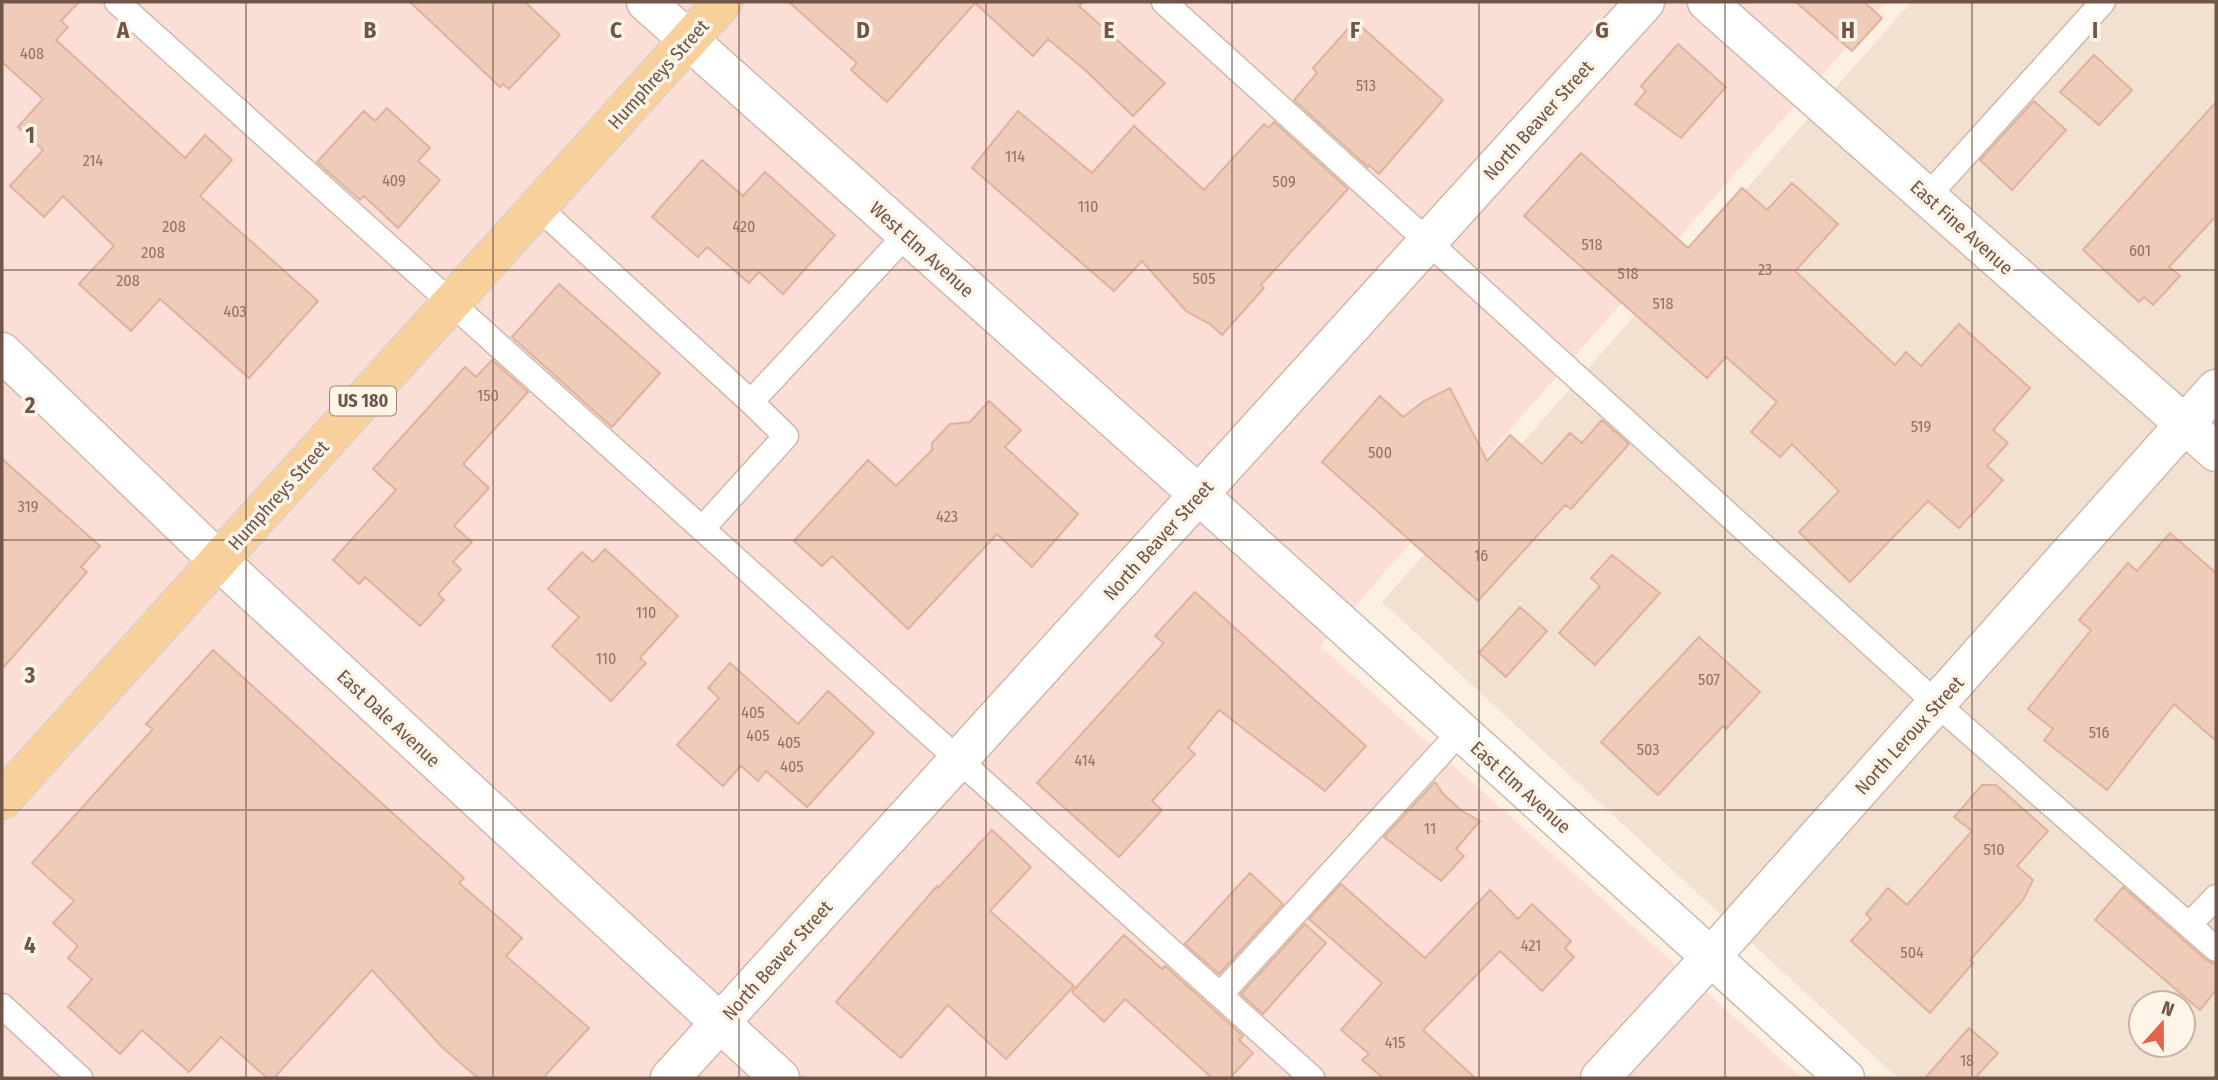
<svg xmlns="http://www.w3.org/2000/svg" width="2218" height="1080" viewBox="0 0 2218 1080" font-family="'Fira Sans Condensed',sans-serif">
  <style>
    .residential { fill: #f2e1d0; fill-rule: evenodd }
    .commercial { fill: #fbded5 }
    .building { fill: #efccba; stroke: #e1b29b; stroke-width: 2 }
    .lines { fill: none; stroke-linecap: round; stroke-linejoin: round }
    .lane-casing { stroke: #ceb9ac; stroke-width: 27 }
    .street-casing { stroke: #ceb9ac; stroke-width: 41 }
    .secondary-casing { stroke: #d0b8a9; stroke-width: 41 }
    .primary-casing { stroke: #dad3d0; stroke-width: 41 }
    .lane { stroke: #fff; stroke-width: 24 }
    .street { stroke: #fff; stroke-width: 38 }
    .secondary { stroke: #fff; stroke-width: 38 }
    .primary { stroke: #f8d09b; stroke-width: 38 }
    .grid { fill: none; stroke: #715549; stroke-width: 2; stroke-opacity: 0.55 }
    .labels { text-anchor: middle; stroke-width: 7; stroke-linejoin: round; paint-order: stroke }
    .number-label { font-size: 16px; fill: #907365 }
    .shield { fill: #fef4e7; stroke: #9b8578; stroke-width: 2 }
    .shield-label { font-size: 18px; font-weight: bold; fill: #715549 }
    .street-label { font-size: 19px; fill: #715549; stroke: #fef4e7 }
    .grid-label { font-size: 23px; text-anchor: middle; font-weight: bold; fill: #715549; stroke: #fef4e7; stroke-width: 7; stroke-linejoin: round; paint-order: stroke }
  </style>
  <rect width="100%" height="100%" fill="#fbf0e1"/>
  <!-- residential -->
  <path class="residential" d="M1911,2H2216V1078H1898L1382,602ZM2141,1003H2183V1045H2141Z"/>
  <!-- commercial -->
  <path class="commercial" d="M2,2H1886L1320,646L1802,1078H2Z"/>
  <!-- building -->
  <path class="building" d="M2,2H79L61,21L68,27L56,40L185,158L205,135L232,160L200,196L318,301L249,378L160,299L131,331L79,284L114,246L63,196L44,217L10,186L43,150L18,127L43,99L2,62Z
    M410,2H525L560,35L509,89L503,84L500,87Z
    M789,2H1083L1079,6L1165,83L1133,116L1084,69L1048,39L1033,56L975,3L887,102L851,70L857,63Z
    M1796,2H1864L1882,18L1852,51Z
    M1355,21L1443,100L1379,174L1369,165L1368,167L1294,100L1317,73L1313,68Z
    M1678,44L1726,87L1681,138L1635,104L1646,91L1641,86Z
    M2094,55L2132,90L2099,125L2060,92Z
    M2034,101L2066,130L2012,190L1980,160Z
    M2216,102V216L2169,267L2180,276L2153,305L2144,297L2139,302L2083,250Z
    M387,108L430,148L418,161L440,180L398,228L364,196L360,200L317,162L364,111L375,121Z
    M1018,111L1092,173L1134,126L1204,190L1264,124L1269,128L1274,122L1348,189L1261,285L1264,288L1222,335L1211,325L1186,311L1142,261L1114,291L972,168Z
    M1581,153L1688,248L1742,188L1767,210L1792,183L1838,224L1795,271L1895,365L1906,352L1921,366L1959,324L2030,388L1993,430L2008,443L1987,466L2003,480L1959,528L1928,501L1850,582L1799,532L1839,491L1792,444L1780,457L1751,432L1777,402L1726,357L1707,378L1524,216Z
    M702,160L743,196L765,172L835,235L783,294L759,272L749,283L707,247L698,257L652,217Z
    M559,284L660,373L612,427L512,337Z
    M492,360L528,392L463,464L489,488L454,526L472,542L453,562L461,569L438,594L444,600L420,626L365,577L359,584L333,560L396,490L373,469L465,367L476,377Z
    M1450,388L1487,461L1510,435L1542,464L1570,433L1582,443L1602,420L1629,444L1571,509L1565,505L1478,601L1322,462L1380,396L1403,417L1424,401Z
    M989,401L1021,430L1005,447L1078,514L1032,567L997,534L908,629L832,556L822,566L794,541L868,460L896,486L932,450V443L950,424L970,422Z
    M2,459L100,546L81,567L87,572L2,669Z
    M2170,533L2216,573V741L2174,704L2107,790L2044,740L2053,729L2028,709L2091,630L2079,620L2128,563L2137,571Z
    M605,549L678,616L640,658L646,663L611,701L552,646L579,617L548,589L582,552L593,562Z
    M1612,555L1660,593L1595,665L1559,633L1600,586L1591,578Z
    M1195,592L1366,746L1325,791L1219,710L1188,748L1195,754L1152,801L1162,810L1119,857L1037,783L1164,643L1155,636Z
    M1520,607L1547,631L1506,677L1479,653Z
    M1699,637L1760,692L1726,729L1723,726L1658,795L1601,742Z
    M213,650L464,878L459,883L522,938L506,956L589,1028L543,1078H478L442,1047L372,970L274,1078H267L221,1037L189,1072L142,1030L120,1054L68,1007L92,979L68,958L78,946L53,923L74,901L32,863L153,729L146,724Z
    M730,663L798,724L828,691L874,733L807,807L766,771L758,781L741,766L723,786L677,745L719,698L708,688Z
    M1435,782L1444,795L1462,811L1480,821L1456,849L1464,856L1441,881L1384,837Z
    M1982,785H1996L2048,831L2017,866L2033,880L2023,900L1970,960L1973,963L1930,1013L1851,941L1871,919L1866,914L1888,888L1907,905L1972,831L1954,817Z
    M992,830L1031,867L990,911L1074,986L1006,1059L948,1005L901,1058L836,1002L937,886L938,888Z
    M1250,873L1283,904L1219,974L1185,944Z
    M1341,884L1425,958L1490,890L1518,919L1532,904L1571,941L1565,948L1574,957L1542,991L1500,951L1423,1030L1475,1078H1383L1362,1060L1369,1054L1341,1030L1382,983L1309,919Z
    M2123,887L2206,960L2216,965V990L2200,1010L2095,920Z
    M1305,924L1326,943L1263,1014L1241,994Z
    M1124,935L1162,969L1165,966L1243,1036L1239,1040L1253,1053L1230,1078H1212L1125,999L1104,1022L1072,992Z
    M1969,1028L1998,1053L1975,1078H1925Z"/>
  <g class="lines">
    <defs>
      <path id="lane" d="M117,2L1312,1078
        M1164,2L1937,704L2216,949
        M1927,197L2103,2
        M538,207L751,402L906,235
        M702,529L786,436L751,402
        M2190,924L2216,897
        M1220,995L1460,732
        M2,1006L80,1078"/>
      <path id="street" d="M646,2L1199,495L1845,1078
        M1707,2L2216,452
        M2,352L219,561L780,1078
        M1600,1078L1709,959L2216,389"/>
      <path id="secondary" d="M670,1078L1645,2"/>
      <path id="primary" d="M2,800L723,2"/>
    </defs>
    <!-- lane casing -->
    <use href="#lane" class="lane-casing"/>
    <!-- street casing -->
    <use href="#street" class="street-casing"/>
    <!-- secondary casing -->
    <use href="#secondary" class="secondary-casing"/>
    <!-- primary casing -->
    <use href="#primary" class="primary-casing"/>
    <!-- lane -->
    <use href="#lane" class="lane"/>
    <!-- street -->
    <use href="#street" class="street"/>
    <!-- secondary -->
    <use href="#secondary" class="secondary"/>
    <!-- primary -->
    <use href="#primary" class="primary"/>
  </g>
  <!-- grid -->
  <path class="grid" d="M246,2V1078M493,2V1078M739,2V1078M986,2V1078M1232,2V1078M1479,2V1078M1725,2V1078M1972,2V1078M2,270H2216M2,540H2216M2,810H2216"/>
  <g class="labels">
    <!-- number labels -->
    <g class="number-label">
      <text x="32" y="59">408</text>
      <text x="1366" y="91">513</text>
      <text x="1015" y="162">114</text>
      <text x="93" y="166">214</text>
      <text x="394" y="186">409</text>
      <text x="1284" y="187">509</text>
      <text x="1088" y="212">110</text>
      <text x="174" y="232">208</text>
      <text x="744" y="232">420</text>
      <text x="1592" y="250">518</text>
      <text x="2140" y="256">601</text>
      <text x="153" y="258">208</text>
      <text x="1765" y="275">23</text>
      <text x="1628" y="279">518</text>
      <text x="1204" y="284">505</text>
      <text x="128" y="286">208</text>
      <text x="1663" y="309">518</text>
      <text x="235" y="317">403</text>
      <text x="488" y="401">150</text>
      <text x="1921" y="432">519</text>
      <text x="1380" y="458">500</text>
      <text x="28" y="512">319</text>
      <text x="947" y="522">423</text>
      <text x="1481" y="561">16</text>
      <text x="646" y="618">110</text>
      <text x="606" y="664">110</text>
      <text x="1709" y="685">507</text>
      <text x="753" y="718">405</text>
      <text x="2099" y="738">516</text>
      <text x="758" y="741">405</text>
      <text x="789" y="748">405</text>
      <text x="1648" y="755">503</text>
      <text x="1085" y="766">414</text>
      <text x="792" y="772">405</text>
      <text x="1430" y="834">11</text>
      <text x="1994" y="855">510</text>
      <text x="1531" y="951">421</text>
      <text x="1912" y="958">504</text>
      <text x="1395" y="1048">415</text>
      <text x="1967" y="1066">18</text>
    </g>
    <!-- shield labels -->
    <rect class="shield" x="330" y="386.5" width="66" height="29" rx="5"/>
    <g class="shield-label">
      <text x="363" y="407">US 180</text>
    </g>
    <!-- street labels -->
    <g class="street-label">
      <text transform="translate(658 74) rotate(-48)" y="7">Humphreys Street</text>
      <text transform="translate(1538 120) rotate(-48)" y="7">North Beaver Street</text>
      <text transform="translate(1962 227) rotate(42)" y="7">East Fine Avenue</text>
      <text transform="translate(922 249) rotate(42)" y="7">West Elm Avenue</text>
      <text transform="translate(278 495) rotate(-48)" y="7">Humphreys Street</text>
      <text transform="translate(1158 540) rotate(-48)" y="7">North Beaver Street</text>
      <text transform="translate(389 718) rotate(43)" y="7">East Dale Avenue</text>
      <text transform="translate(1909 735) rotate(-48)" y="7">North Leroux Street</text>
      <text transform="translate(1521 787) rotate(42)" y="7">East Elm Avenue</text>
      <text transform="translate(777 960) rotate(-48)" y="7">North Beaver Street</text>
    </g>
  </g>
  <g class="grid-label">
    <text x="123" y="38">A</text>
    <text x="370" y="38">B</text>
    <text x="616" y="38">C</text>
    <text x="863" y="38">D</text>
    <text x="1109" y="38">E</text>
    <text x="1355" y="38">F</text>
    <text x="1602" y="38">G</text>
    <text x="1848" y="38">H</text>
    <text x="2095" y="38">I</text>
    <text x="30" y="143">1</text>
    <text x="30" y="413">2</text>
    <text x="30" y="683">3</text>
    <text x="30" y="953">4</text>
  </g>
  <!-- border -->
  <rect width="2218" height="1080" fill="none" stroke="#715549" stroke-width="7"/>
  <!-- north arrow -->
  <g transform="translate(2162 1024) rotate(21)"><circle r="33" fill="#fef4e7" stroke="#c6b4a8" stroke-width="2"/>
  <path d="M0-5L12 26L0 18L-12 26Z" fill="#e1634a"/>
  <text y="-10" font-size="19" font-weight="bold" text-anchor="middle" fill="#715549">N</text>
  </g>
</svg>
